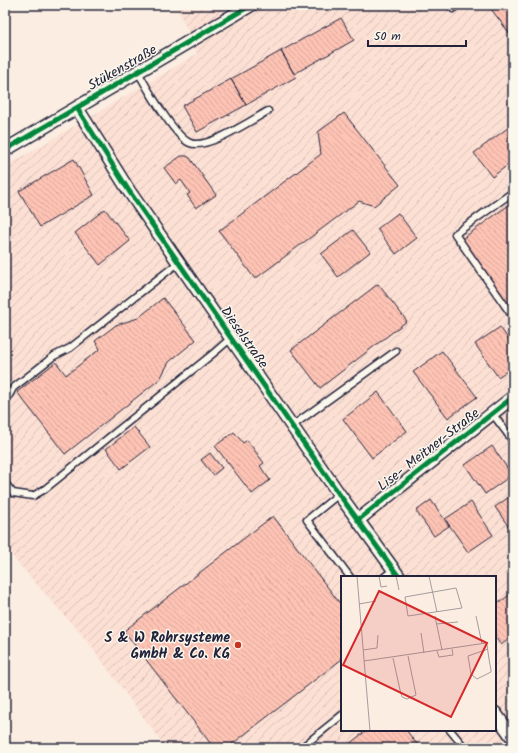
<svg xmlns="http://www.w3.org/2000/svg" width="518" height="753" viewBox="0 0 518 753" font-family="Kalam,sans-serif">
  <style>
    .industrial { fill: url(#industrial-furrows); fill-rule: evenodd }
    .building { fill: url(#building-back-hatch); stroke: #22223b }
    .lines { fill: none; stroke-linecap: round; stroke-linejoin: round }
    .lane-casing { stroke: #22223b; stroke-width: 9 }
    .street-casing { stroke: #22223b; stroke-width: 15 }
    .lane { stroke: #fbf7ec; stroke-width: 6 }
    .street { stroke: #fbf7ec; stroke-width: 12 }
    .cycleway-casing { stroke: #fbf7ec; stroke-width: 8 }
    .cycleway { stroke: #00873e; stroke-width: 5 }
    .poi-dot { fill: #c8321e; stroke: #fbf7ec; stroke-width: 1.5 }
    .labels { text-anchor: middle; stroke-width: 3; stroke-linejoin: round; paint-order: stroke }
    .street-label { font-size: 14px; fill: #22223b; stroke: #fbf7ec }
    .poi-label { font-size: 14px; font-weight: bold; fill: #22223b; stroke: #fbf7ec; text-anchor: end }
    .inset-road { fill: none; stroke: #a49c9f; stroke-width: 1 }
    .view { fill: #d62828; fill-opacity: 0.15; stroke: #d62828; stroke-width: 2 }
    .inset-edge { fill: none; stroke: #22223b; stroke-width: 2 }
  </style>
  <defs>
    <pattern id="industrial-furrows" width="10" height="10" patternUnits="userSpaceOnUse"><rect width="10" height="10" fill="#fce0d4"/><path d="M-1 1l2-2M0 10L10 0M9 11l2-2" fill="none" stroke="#d8c0b7"/></pattern>
    <pattern id="building-back-hatch" width="6" height="6" patternUnits="userSpaceOnUse"><rect width="6" height="6" fill="#fdc3b4"/><path d="M-1 5l2 2M0 0l6 6M5-1l2 2" fill="none" stroke="#d9a79c"/></pattern>
  </defs>
  <rect width="100%" height="100%" fill="#fbede1"/>
  <filter id="ink" filterUnits="userSpaceOnUse"><feTurbulence type="fractalNoise" baseFrequency=".025" numOctaves="2"/><feDisplacementMap in="SourceGraphic" scale="8" xChannelSelector="R" yChannelSelector="G"/><feConvolveMatrix kernelMatrix="1 2 1 2 8 2 1 2 1" color-interpolation-filters="sRGB"/></filter>
  <g filter="url(#ink)">
    <!-- industrial -->
    <path class="industrial" d="M175,5H513V748H166L87,641L17,562L5,545V167L197,54L190,35ZM342,577H495V730H342Z"/>
    <!-- building -->
    <path class="building" d="M488,5H513V38Z
      M341,18L354,40L294,74L281,51Z
      M281,51L296,77L246,105L231,79Z
      M231,79L246,105L197,132L182,106Z
      M344,113L400,185L374,206L359,201L255,279L219,231L321,154L318,132Z
      M513,124V161L492,177L474,153Z
      M181,156H187L190,158L216,195L196,208L187,195L190,193L181,180L176,184L164,168Z
      M74,159L94,195L40,227L19,191Z
      M513,202V311L462,239Z
      M105,209L130,241L100,265L75,233Z
      M398,213L417,238L396,254L377,229Z
      M353,230L370,252L338,277L321,254Z
      M378,284L407,321L320,388L291,350Z
      M163,298L196,340L169,362L160,379L65,454L17,392L56,362L66,375L100,349L95,341L116,325L138,318Z
      M500,327L513,346V367L498,377L475,344Z
      M442,351L477,397L448,418L413,372Z
      M378,392L407,431L372,458L343,419Z
      M134,427L150,447L121,469L106,449Z
      M234,432L243,443L247,440L264,463L260,466L270,480L252,494L215,446Z
      M492,446L512,475L485,494L465,465Z
      M210,453L222,468L213,475L201,460Z
      M513,494V533L495,507Z
      M431,500L449,526L434,536L416,511Z
      M471,502L493,535L468,552L445,519Z
      M273,516L342,606V659L227,748H214L124,631Z
      M513,592V636L501,645L495,637V606Z
      M367,730H406L420,748H344Z"/>
    <g class="lines">
      <defs>
        <path id="lane" d="M450,5L453,9
          M138,72C147,88 175,137 190,143C207,150 252,120 268,111
          M513,192L455,234L513,317
          M5,401L7,399L13,388L54,356L70,348L178,263
          M492,413L513,441
          M292,426L396,351
          M5,483L13,493L33,496L45,489L215,352L231,338
          M339,494L307,520L350,577
          M384,577L393,570
          M450,730L465,748
          M301,748L342,715"/>
        <path id="street" d="M77,108L129,191L339,494L399,577
          M5,150L251,5
          M358,520L513,397
          M495,713L513,738"/>
      </defs>
      <!-- lane casing -->
      <use href="#lane" class="lane-casing"/>
      <!-- street casing -->
      <use href="#street" class="street-casing"/>
      <!-- lane -->
      <use href="#lane" class="lane"/>
      <!-- street -->
      <use href="#street" class="street"/>
      <defs>
        <path id="cycleway" d="M77,108L129,191L339,494L399,577
          M5,150L251,5
          M358,520L513,397"/>
      </defs>
      <!-- cycleway casing -->
      <use href="#cycleway" class="cycleway-casing"/>
      <!-- cycleway -->
      <use href="#cycleway" class="cycleway"/>
    </g>
  </g>
  <!-- markers -->
  <circle class="poi-dot" cx="238" cy="645" r="4"/>
  <g class="labels">
    <!-- street labels -->
    <g class="street-label">
      <text transform="translate(122 67) rotate(-30)" y="5">Stükenstraße</text>
      <text transform="translate(245 337) rotate(55)" y="5">Dieselstraße</text>
      <text transform="translate(428 449) rotate(-38)" y="5">Lise- Meitner-Straße</text>
    </g>
    <!-- poi labels -->
    <g class="poi-label">
      <text x="230" y="642">S &amp; W Rohrsysteme<tspan x="230" dy="16">GmbH &amp; Co. KG</tspan></text>
    </g>
  </g>
  <!-- overview -->
  <g transform="translate(341 576)">
    <rect width="155" height="155" fill="#fbede1"/>
    <path class="inset-road" d="M16,0L29,155M38,0L40,11L46,10M55,0L58,14M88,0L96,36M115,12L121,32L67,40L64,21ZM18,28L35,25M94,40L101,74M135,40L141,68M95,48L117,46M80,57L83,77M22,74L36,72L37,59M96,75L98,81L112,79L111,73M52,82L59,114L61,121L66,123L75,119L67,80M23,85L145,67L146,69L148,83L150,94V96L136,103L130,98L127,80L147,73"/>
    <path class="view" d="M38,15L146,67L110,141L2,89Z"/>
    <rect width="155" height="155" class="inset-edge"/>
  </g>
  <!-- margin -->
  <rect width="518" height="753" fill="none" stroke="#fbf7ec" stroke-width="20"/>
  <rect x="10" y="10" width="498" height="733" fill="none" stroke="#22223b" stroke-width="1.5" filter="url(#ink)"/>
  <!-- scale -->
  <path d="M368 40v6h98v-6" fill="none" stroke="#22223b" stroke-width="2"/>
  <text x="374" y="40" font-size="12" fill="#22223b" stroke="#fbf7ec" stroke-width="3" paint-order="stroke">50 m</text>
</svg>
